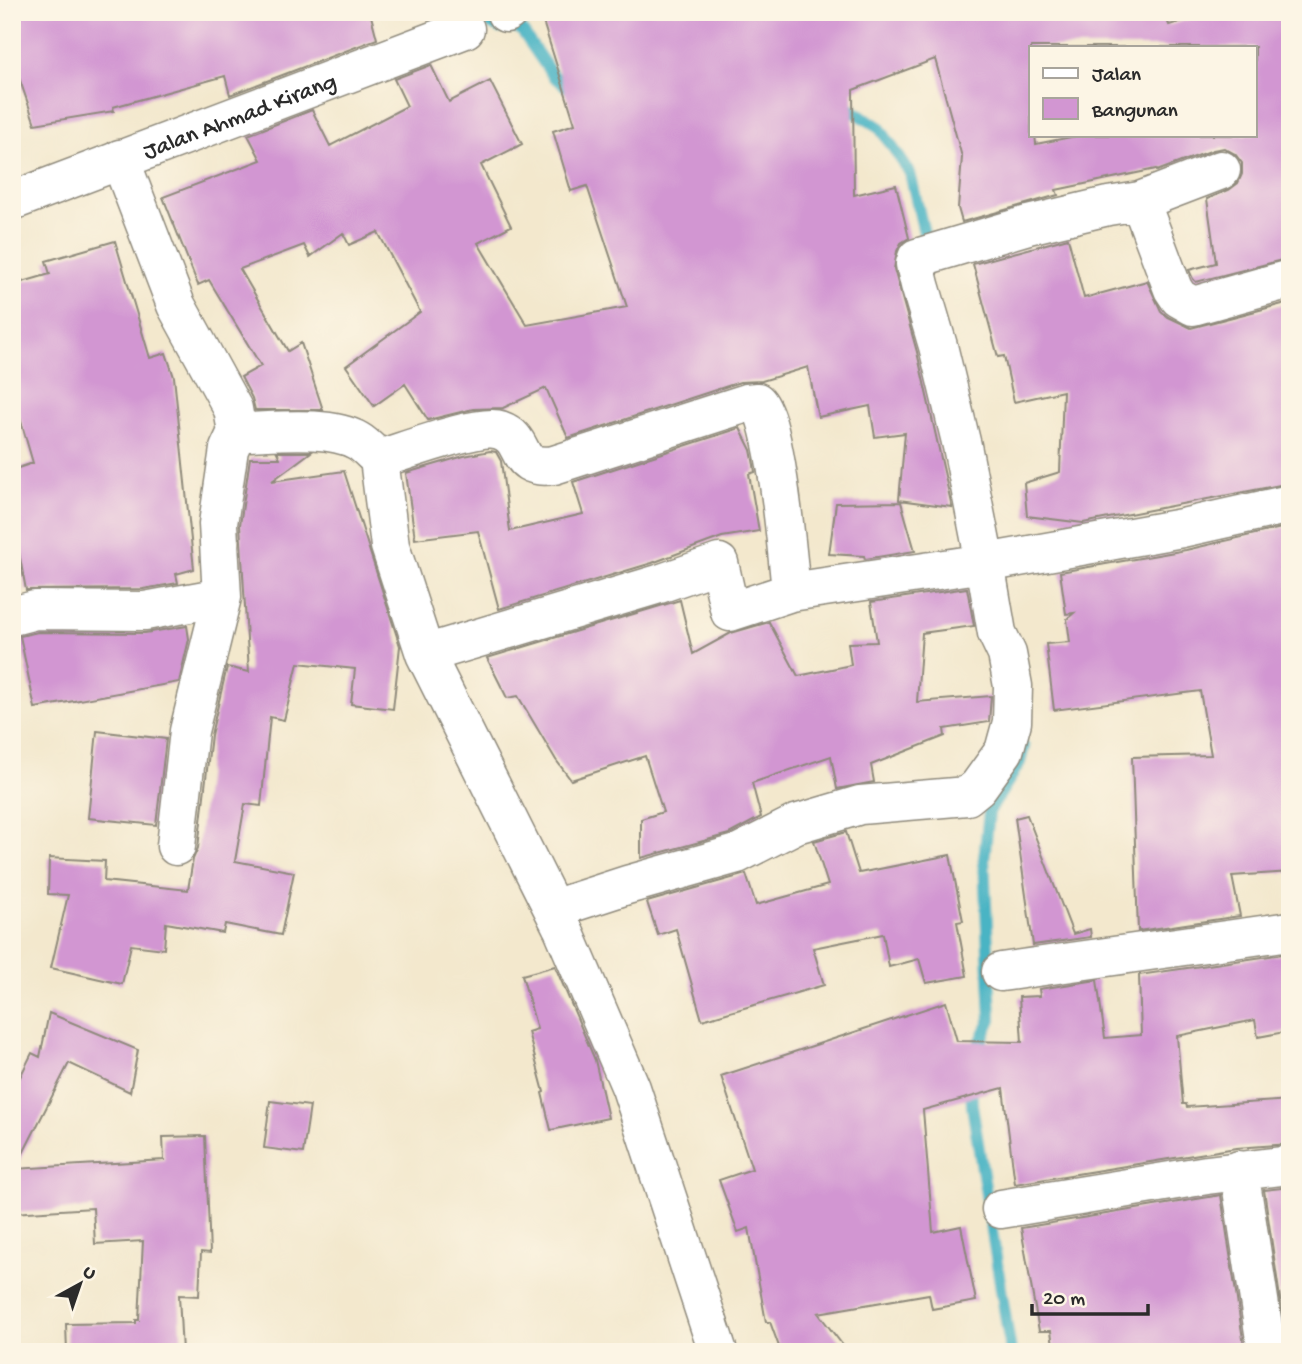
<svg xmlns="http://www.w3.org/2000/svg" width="1302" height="1364" viewBox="0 0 1302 1364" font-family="'Gochi Hand',sans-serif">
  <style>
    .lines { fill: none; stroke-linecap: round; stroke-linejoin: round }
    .stream { stroke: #48b4c4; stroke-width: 12 }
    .building { fill: #d296d2; fill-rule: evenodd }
    .minor-casing { stroke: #8f8a7c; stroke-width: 41 }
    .major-casing { stroke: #8f8a7c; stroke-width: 41 }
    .minor { stroke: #fff; stroke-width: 38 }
    .major { stroke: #fff; stroke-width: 38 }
    .labels { text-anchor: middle; stroke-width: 7; stroke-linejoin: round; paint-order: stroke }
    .street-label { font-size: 24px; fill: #2b2b2b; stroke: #fcf5e5 }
  </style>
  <rect width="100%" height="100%" fill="#fcf5e5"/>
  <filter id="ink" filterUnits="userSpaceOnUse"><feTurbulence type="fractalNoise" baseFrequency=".0143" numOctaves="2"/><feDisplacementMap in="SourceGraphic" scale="14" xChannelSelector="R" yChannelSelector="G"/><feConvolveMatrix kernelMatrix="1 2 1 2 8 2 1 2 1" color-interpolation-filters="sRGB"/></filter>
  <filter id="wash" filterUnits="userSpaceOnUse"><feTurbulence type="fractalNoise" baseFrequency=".00686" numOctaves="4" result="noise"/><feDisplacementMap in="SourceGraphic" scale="28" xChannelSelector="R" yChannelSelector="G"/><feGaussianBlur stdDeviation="1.57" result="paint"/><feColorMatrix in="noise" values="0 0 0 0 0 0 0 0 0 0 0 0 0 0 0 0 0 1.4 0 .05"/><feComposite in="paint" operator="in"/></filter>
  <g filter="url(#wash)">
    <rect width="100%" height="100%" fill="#f3e8cd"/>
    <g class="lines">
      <!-- stream -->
      <path class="stream" d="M467,12L500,28H520L553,76L575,93
        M839,102L879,127L910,173L928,250
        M975,1054L991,1019L984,859L989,812L1020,762L1024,747
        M971,1082L972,1105L1011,1352"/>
    </g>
    <g id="blocks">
      <!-- building -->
      <path class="building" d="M12,12H370L377,39L230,95L225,76L113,107L114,111L35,124L12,57Z
        M540,12H1164L1169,25L1214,12H1290V258L1196,282L1193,279L1189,270L1216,263L1207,199L1229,190L1238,183L1242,174V163L1235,154L1224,148L1213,150L1157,171L1156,169L1056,190L1058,195L962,222L958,208L962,157L935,59L853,90L854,195L896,185L909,238L901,243L897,251L894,269L917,352L952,507L899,500L905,433L875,437L870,406L818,417L808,367L762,381L740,382L568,438L546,388L503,408L473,409L428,420L405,384L374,406L346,366L420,312L378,232L349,245L343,233L310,257L304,245L240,269L288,351L301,343L323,410H255L252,398L241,377L261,366L209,280L198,285L163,197L261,160L248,135L312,110L330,146L407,106L394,79L431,65L449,102L490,81L522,144L481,165L511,226L478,243L527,325L627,307L587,186L571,191L553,131L575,124ZM1031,47H1255V135H1081L1036,144L1035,135H1031Z
        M1068,238L1084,298L1147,281L1161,311L1168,317L1191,328L1290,302V483L1083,523L1027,516L1024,483L1060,472L1063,391L1014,402L1004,356L998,357L973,264Z
        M115,241L150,358L166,353L174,377L194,569L176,574L178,583L143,589L26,590L12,515V470L33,463L12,390V285L50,274L46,261Z
        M740,428L751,450L754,465L755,472L749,474L759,531L722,537L652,563L499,609L478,531L415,539L406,473L464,456L490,451L496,452L501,461L510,531L583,514L573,482Z
        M277,452H311L272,481L344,471L400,646L393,709L351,704L355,669L298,663L284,720L270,717L261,806L245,804L235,861L294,872L281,935L225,924L223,933L166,923L164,949L131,945L122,984L51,968L68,895L48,894L49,858L105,861L104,881L188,890L193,859L198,848L211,735L227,667L249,672L240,525L250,458H280Z
        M901,502L915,551L865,559L864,556L829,554L836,503Z
        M1290,526V872L1232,876L1240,916L1138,931L1132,757L1211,755L1200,691L1054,710L1046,644L1070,642L1067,619L1074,613L1066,614L1060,572L1186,550Z
        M967,588L974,626L922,633L917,702L991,696L989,722L944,729L945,736L871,765L874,782L837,789L831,756L752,783L761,817L729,834L641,858V819L663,812L645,756L571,780L556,760L518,696L507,698L487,658L680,600L693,654L731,633L769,622L798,676L851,665L848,643L877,642L871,602Z
        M187,626L189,639L179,682L35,708L20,636L38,632L145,633Z
        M97,731L166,739L156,825L88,818Z
        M1027,815L1073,934L1090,929L1091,937L1033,945L1015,818Z
        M846,832L859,873L950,855L963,921L957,922L967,976L926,983L919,959L889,967L883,934L813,948L824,985L702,1020L676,929L658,935L647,902L746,874L756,905L828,885L814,841Z
        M1290,953V1031L1258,1037L1255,1020L1177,1036L1183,1104H1186L1187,1107L1290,1100V1144L1236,1148L1015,1184L1003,1088L923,1110L933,1232L961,1226L976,1301L932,1309L929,1294L818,1313L848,1352H781L770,1322H766L749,1228L738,1232L719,1180L752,1169L721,1076L946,1002L957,1041L1022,1042L1019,997L1040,996L1039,989L1097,980L1105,1038L1141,1035L1139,975Z
        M555,966L595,1060L608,1118L551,1130L542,1093L544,1092L528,1032L537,1029L522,975Z
        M49,1013L138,1050L130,1092L69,1063L15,1169L164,1160L163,1137L205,1136L210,1253L201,1252L199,1296L179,1295L182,1352H67L66,1324L136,1323V1320H139L143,1241L95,1244L93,1208L12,1213V1093L32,1053L40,1057Z
        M270,1101L310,1106L303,1153L264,1148Z
        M1290,1187V1352H1288L1264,1190Z
        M1221,1195L1245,1352H1054L1051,1331H1039L1021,1228Z"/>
    </g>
  </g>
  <g filter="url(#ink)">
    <use href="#blocks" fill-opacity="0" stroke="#8f8a7c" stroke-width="2"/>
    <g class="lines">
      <defs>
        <path id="minor" d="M120,159L176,305L233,409L237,432C271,432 328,424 358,441C365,445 372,453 379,459L390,546L425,654L563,929L631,1088L718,1352
          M1140,201L1221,170
          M379,459C403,452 479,423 500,430C529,440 511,471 554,465L747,403L757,402C776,418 788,561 791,592
          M12,616L35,610L145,611L222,597
          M425,654L659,584L719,563L730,612L791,592L985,563L1182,528L1290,504
          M176,846L189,731L222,597L218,524L229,449L237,432
          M553,909L627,885L737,854L796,824L860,805L967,796L978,787L1004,751L1012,722L1013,686L1007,654L997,633L985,563L962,446L938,346L920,285L915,264L917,258L1028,225L1108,206L1140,201L1173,289L1179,298L1193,306L1290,279
          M1001,972L1290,931
          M1239,1170L1267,1352
          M1001,1209L1207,1175L1290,1165"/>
        <g id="major">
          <path d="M506,13L508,12"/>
          <path id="s1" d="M12,201L465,29"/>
        </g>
      </defs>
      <!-- minor casing -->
      <use href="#minor" class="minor-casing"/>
      <!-- major casing -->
      <use href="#major" class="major-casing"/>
      <!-- minor -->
      <use href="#minor" class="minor"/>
      <!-- major -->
      <use href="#major" class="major"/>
    </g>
  </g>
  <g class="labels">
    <!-- street labels -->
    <g class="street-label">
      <text dy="8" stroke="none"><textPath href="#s1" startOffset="243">Jalan Ahmad Kirang</textPath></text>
    </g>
  </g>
  <!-- margin -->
  <rect width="1302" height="1364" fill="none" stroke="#fcf5e5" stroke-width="42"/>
  <!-- legend -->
  <rect x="1029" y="46" width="228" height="91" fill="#fcf5e5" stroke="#a8a49b" stroke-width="2"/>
  <rect x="1043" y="68" width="35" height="10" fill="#ffffff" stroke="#a8a49b" stroke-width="2"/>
  <text x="1092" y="80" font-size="21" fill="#2b2b2b">Jalan</text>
  <rect x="1043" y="98" width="35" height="21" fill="#d296d2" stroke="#a8a49b" stroke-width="2"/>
  <text x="1092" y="116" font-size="21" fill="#2b2b2b">Bangunan</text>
  <!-- north arrow -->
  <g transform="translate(80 1284) rotate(40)" stroke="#fcf5e5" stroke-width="5" paint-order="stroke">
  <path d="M0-5L12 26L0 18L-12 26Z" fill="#2b2b2b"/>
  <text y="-10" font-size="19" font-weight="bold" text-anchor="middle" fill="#2b2b2b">U</text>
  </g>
  <!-- scale -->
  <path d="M1032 1304v10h116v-10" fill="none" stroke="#2b2b2b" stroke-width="3.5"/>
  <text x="1043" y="1304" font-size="21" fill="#2b2b2b" stroke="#fcf5e5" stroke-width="5" paint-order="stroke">20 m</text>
</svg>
